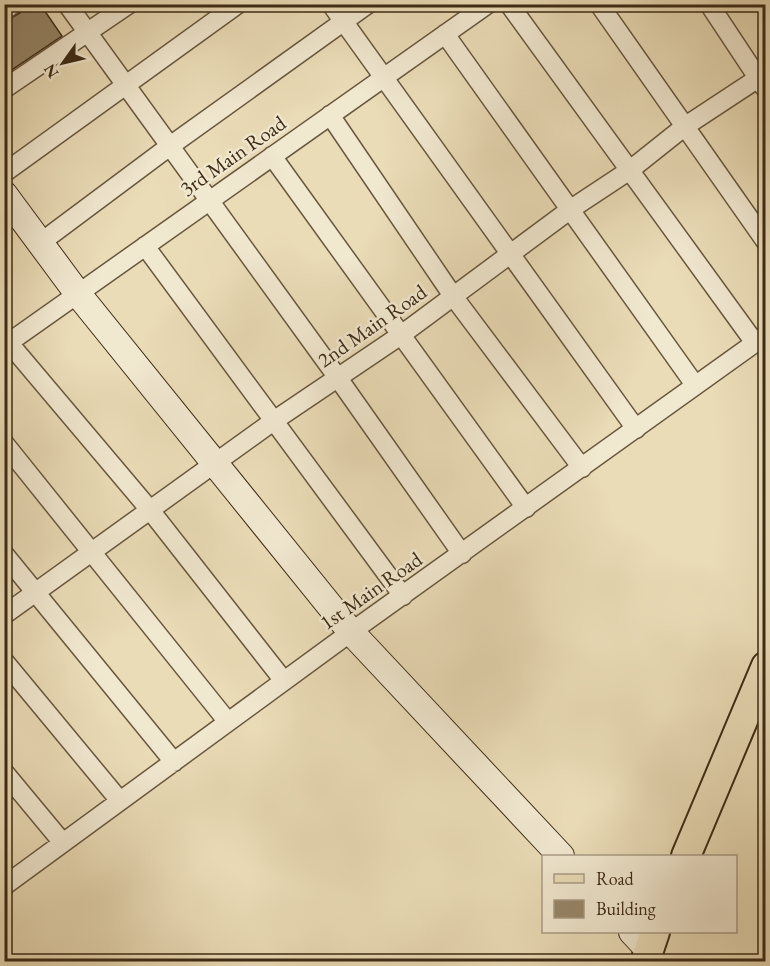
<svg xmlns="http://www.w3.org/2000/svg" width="770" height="966" viewBox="0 0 770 966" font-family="'EB Garamond',serif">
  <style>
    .building { fill: #97876a; stroke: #3d2b16; stroke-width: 1.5; filter: url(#shadow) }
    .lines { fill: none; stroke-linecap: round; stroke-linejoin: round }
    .street-casing { stroke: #68573e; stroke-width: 21 }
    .secondary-casing { stroke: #3d2b16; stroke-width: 28 }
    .primary-casing { stroke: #3d2b16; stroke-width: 32 }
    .street { stroke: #f1e8d0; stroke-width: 18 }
    .secondary { stroke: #f1e8d0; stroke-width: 26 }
    .primary { stroke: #eadcb7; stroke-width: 28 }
    .labels { text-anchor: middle; stroke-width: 5; stroke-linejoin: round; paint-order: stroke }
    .street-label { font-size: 21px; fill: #3d2b16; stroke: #f1e8d0 }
  </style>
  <defs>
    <filter id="shadow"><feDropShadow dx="-5.5" dy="5.5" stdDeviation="1.5" flood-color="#0004"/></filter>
  </defs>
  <rect width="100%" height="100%" fill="#eadcb7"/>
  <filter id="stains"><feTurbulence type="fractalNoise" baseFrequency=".00333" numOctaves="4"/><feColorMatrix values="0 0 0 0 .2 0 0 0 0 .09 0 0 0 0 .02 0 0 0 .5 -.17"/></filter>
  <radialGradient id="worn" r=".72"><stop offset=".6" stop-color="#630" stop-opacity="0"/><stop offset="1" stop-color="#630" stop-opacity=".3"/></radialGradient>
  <!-- building -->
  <path class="building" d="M25,4H40L62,36L4,75V22L20,13Z"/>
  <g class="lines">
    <defs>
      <path id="street" d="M67,4L338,378L462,554
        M331,4L636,429
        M509,4L755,343
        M599,4L766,242
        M709,4L764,87
        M4,11L13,4
        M445,34L695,385
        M4,89L129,4
        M330,115L453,296L582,468
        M272,156L526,508
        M4,173L238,4
        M40,243L170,146L368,4
        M145,246L403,596
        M9,343L150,510L284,681
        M4,346L488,4
        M4,443L228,722
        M4,554L174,762
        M4,615L275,420L401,335L571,209L630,170L684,127L766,73
        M4,661L120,801
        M4,772L63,843
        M4,886L351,632L766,335"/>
      <path id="secondary" d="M4,194L78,294L351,632L561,856
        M632,932L648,949"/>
      <path id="primary" d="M686,856L766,666
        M645,962L655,932"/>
    </defs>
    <!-- street casing -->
    <use href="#street" class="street-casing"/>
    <!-- secondary casing -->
    <use href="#secondary" class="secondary-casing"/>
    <!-- primary casing -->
    <use href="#primary" class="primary-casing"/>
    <!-- street -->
    <use href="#street" class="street"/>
    <!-- secondary -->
    <use href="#secondary" class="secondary"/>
    <!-- primary -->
    <use href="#primary" class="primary"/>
  </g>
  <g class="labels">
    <!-- street labels -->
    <g class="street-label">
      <text transform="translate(233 156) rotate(-35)" y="7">3rd Main Road</text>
      <text transform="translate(372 326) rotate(-35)" y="7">2nd Main Road</text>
      <text transform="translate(371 591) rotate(-35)" y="7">1st Main Road</text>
    </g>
  </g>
  <!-- margin -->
  <rect width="770" height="966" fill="none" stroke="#eadcb7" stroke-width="24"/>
  <rect x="6" y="6" width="758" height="954" fill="none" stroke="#3d2b16" stroke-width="3"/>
  <rect x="12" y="12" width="746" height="942" fill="none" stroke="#3d2b16" stroke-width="1.5"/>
  <!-- legend -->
  <rect x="542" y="855" width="195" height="78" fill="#f1e8d0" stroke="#a99c86" stroke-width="1.5"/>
  <rect x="554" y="874" width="30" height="9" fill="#eadcb7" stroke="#a99c86" stroke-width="1.5"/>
  <text x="596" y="885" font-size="18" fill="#3d2b16">Road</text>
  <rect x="554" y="900" width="30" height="18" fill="#97876a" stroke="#a99c86" stroke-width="1.5"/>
  <text x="596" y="915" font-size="18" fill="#3d2b16">Building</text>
  <!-- north arrow -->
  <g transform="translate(63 63) rotate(236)" stroke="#f1e8d0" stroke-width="4.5" paint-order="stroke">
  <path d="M0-4.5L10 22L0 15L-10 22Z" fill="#3d2b16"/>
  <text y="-9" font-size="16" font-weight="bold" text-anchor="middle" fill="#3d2b16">N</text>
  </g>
  <rect width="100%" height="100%" filter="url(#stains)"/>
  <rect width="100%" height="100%" fill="url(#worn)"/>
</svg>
